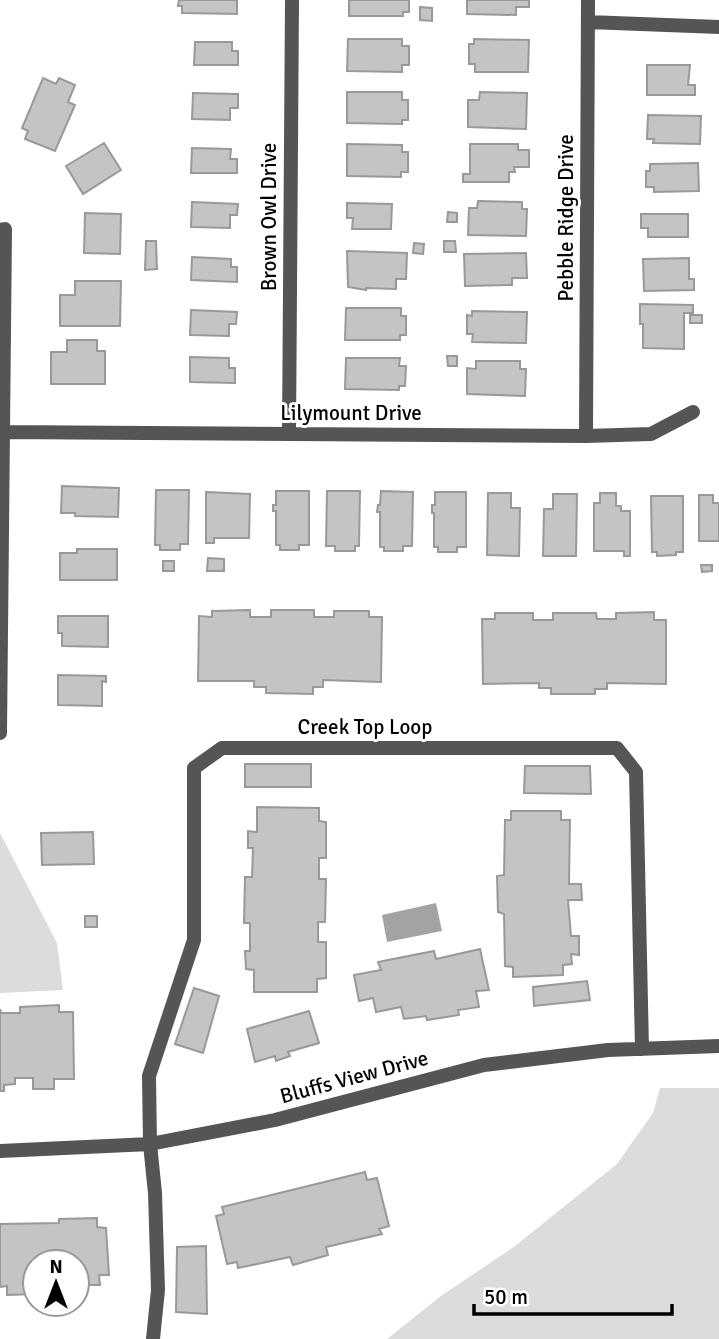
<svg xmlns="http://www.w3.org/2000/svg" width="719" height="1339" viewBox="0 0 719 1339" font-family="Signika,sans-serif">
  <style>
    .green { fill: #dcdcdc }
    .water { fill: #a3a3a3 }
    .building { fill: #c4c4c4; stroke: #999; stroke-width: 2 }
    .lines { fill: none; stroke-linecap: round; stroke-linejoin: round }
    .minor { stroke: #555; stroke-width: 14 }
    .labels { text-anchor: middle; stroke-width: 6; stroke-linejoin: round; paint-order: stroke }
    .street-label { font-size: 21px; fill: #000; stroke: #fff }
  </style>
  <rect width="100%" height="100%" fill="#fff"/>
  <!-- green -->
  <path class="green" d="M0,833L57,943L63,990L0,993Z
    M660,1088H719V1339H387L441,1296L515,1246L617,1164L653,1113Z"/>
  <!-- water -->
  <path class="water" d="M436,903L442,931L387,942L382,915Z"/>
  <!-- building -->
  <path class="building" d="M179,0H237V14L182,13V6H178Z
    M349,0H409V12H403V16H349Z
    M467,0H529V7H516V15L467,14Z
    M420,7L432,8V21L420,20Z
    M348,39H402V46H409V65H402V72L347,71Z
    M474,39L529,40L528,72H475V64H469V44H474Z
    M195,42H232V51H238V65H194Z
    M647,65H690L688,85H695V95H647Z
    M43,78L56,84L59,78L75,85L68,102L75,105L55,151L25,139L28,131L22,128Z
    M347,92H402V100H408V120H402V124L347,123Z
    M480,92L527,93L526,129L468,127V100H479Z
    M193,93L238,94V108H230V120L192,119Z
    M648,115L701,116L700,144L653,143L654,139H647Z
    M104,143L121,170L83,194L66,166Z
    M347,144L402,145V152H408V172H401V177L347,176Z
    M470,144H518V150H529V167H514L515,172H509V182H463V174H470Z
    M192,148L231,149L230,159H237V173H191Z
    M698,163L699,191L654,192V187H646V171H650V164Z
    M478,201L522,202V209H527L526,236L468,235L469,208H477Z
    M192,202L238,204L237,215H230V228L191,227Z
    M347,203L392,204L391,229H352L353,218H347Z
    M448,212L457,213V222H447Z
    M85,213L121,214L120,254L84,253Z
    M641,214H688V237H648V228H641Z
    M146,241H156L157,269L145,270Z
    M444,241H455L456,252H444Z
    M414,243L424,244L423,254L413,253Z
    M347,251L407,253L406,279H396V289L366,288V290L348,287Z
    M526,253L527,278H512V285L465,286L464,254Z
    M192,257L231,259V267H237V282L191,280Z
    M689,258V279H694V290L644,291L643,259Z
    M75,281H121L120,326H60V295H75Z
    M640,304L693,305V313H684V349L643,348V324H640Z
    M346,308H401V316H406V335H400V340H345Z
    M191,310L237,312L236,324H229V336L190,335Z
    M472,311L527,312L526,343L472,342L473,334H467V315L472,316Z
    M690,315H702V323H690Z
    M67,340H97V351H105V384H51V352H67Z
    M447,356H457V366H448Z
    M190,357L229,358V368H235V383L190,382Z
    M346,358H400L399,366H406L405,386H399V390L345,389Z
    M476,361H520V369H526L525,396L467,394V368L476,369Z
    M62,486L119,488L118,517L75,516V513H61Z
    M156,490H189L188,544H180V550H160V545H155Z
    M276,491H309V545H299V550H280V545H276V511H273V505H276Z
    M327,491H360L359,546H355V551H335V546H326Z
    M381,491L413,492L412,546H403V551H384V547H380V512H377L378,505H380Z
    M206,492L250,494L249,538H214V543H206Z
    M435,492H466V547H457V552H438V547H434V513H432V505H435Z
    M488,493H511V508H520L519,556L487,555Z
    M600,493H616V506H621V511H630V556H624V551H594V503H600Z
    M553,494H577L576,556H543L544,509H553Z
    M699,495H713V503H719V541H699Z
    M651,496H683V552H676V555L657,556V552H652Z
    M77,549H117V580H60V553H77Z
    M208,558L224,559V571H207Z
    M163,561H174V571H163Z
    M701,565H712V571L702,572Z
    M250,610V617H271V610H314V617H334V611H369V617H382L381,682L323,680V687H313V694L266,693V687H254V681H198L199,616L212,617V611Z
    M654,612V620H666V684L607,683V689H595V694H551V688H539V683L483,684L482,619H495V613H533V620H553V613H596L597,619H616V613Z
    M58,616H108V647L62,646V633H58Z
    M58,675L106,676V682L102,681V706L58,705Z
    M245,764H311V787H245Z
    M525,766H590L591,794L524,793Z
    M257,807L319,808V821L326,822V858H319V879H326L325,922H318V942H326V978L317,979V992H254V970L246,969L245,951H250V923H244L245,877H252L253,848H248V831L257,832Z
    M511,811H561V820H570L569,884H581L582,900H568L571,936H579V955L571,954L572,964L563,965V975L513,977V967L505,966L504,914L498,912L497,876L504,875L505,820H511Z
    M93,832L94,864L42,865L41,833Z
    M85,916H97V927H85Z
    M480,949L489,990L476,991L479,1007L458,1010L459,1015L427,1020L426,1016L404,1019L401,1007L376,1012L373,998L359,1001L354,975L381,970L378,962L434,951L436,959Z
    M587,981L590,1000L534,1006L533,987Z
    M194,988L219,996L203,1053L175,1044Z
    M59,1005V1012H73L74,1079H54V1089H33V1078H15V1084L4,1085V1091H0V1009L1,1013H20V1007Z
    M309,1011L319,1043L288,1052L290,1056L276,1061L275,1056L255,1062L247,1029Z
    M365,1172L367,1180L377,1178L389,1226L379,1229L382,1234L326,1247L328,1255L293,1265L290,1257L238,1268L237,1262L227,1264L216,1216L224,1214L222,1207Z
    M97,1218V1227L106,1228L109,1275H99L100,1285H77V1262H35V1294L7,1295V1286L0,1287V1224L59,1223V1219Z
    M206,1246L207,1314L176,1312L177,1247Z"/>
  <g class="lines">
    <!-- minor -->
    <path class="minor" d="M588,22L719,27
      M0,230L5,229L0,733
      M2,432L586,436L651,434L693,412
      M289,434L292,0
      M586,436L588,0
      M0,1151L150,1144L275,1120L484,1065L608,1050L719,1046
      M153,1339L158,1290L155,1193L150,1144L149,1076L194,940V768L222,748H617L636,772L642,1049"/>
  </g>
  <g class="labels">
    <!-- street labels -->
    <g class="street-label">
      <text transform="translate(269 217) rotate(-90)" y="7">Brown Owl Drive</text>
      <text transform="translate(566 218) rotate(-90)" y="7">Pebble Ridge Drive</text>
      <text x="351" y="420">Lilymount Drive</text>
      <text x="365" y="734">Creek Top Loop</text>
      <text transform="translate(354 1077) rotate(-15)" y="7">Bluffs View Drive</text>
    </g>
  </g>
  <!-- north arrow -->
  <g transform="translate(56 1283)"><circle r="33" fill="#ffffff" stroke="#999999" stroke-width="2"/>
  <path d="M0-5L12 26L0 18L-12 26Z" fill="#000000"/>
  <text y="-10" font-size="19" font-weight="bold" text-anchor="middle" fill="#000000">N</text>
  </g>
  <!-- scale -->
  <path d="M474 1304v10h198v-10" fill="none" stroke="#000000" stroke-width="3.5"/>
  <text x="484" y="1304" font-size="21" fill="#000000" stroke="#ffffff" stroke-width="5" paint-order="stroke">50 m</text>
</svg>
